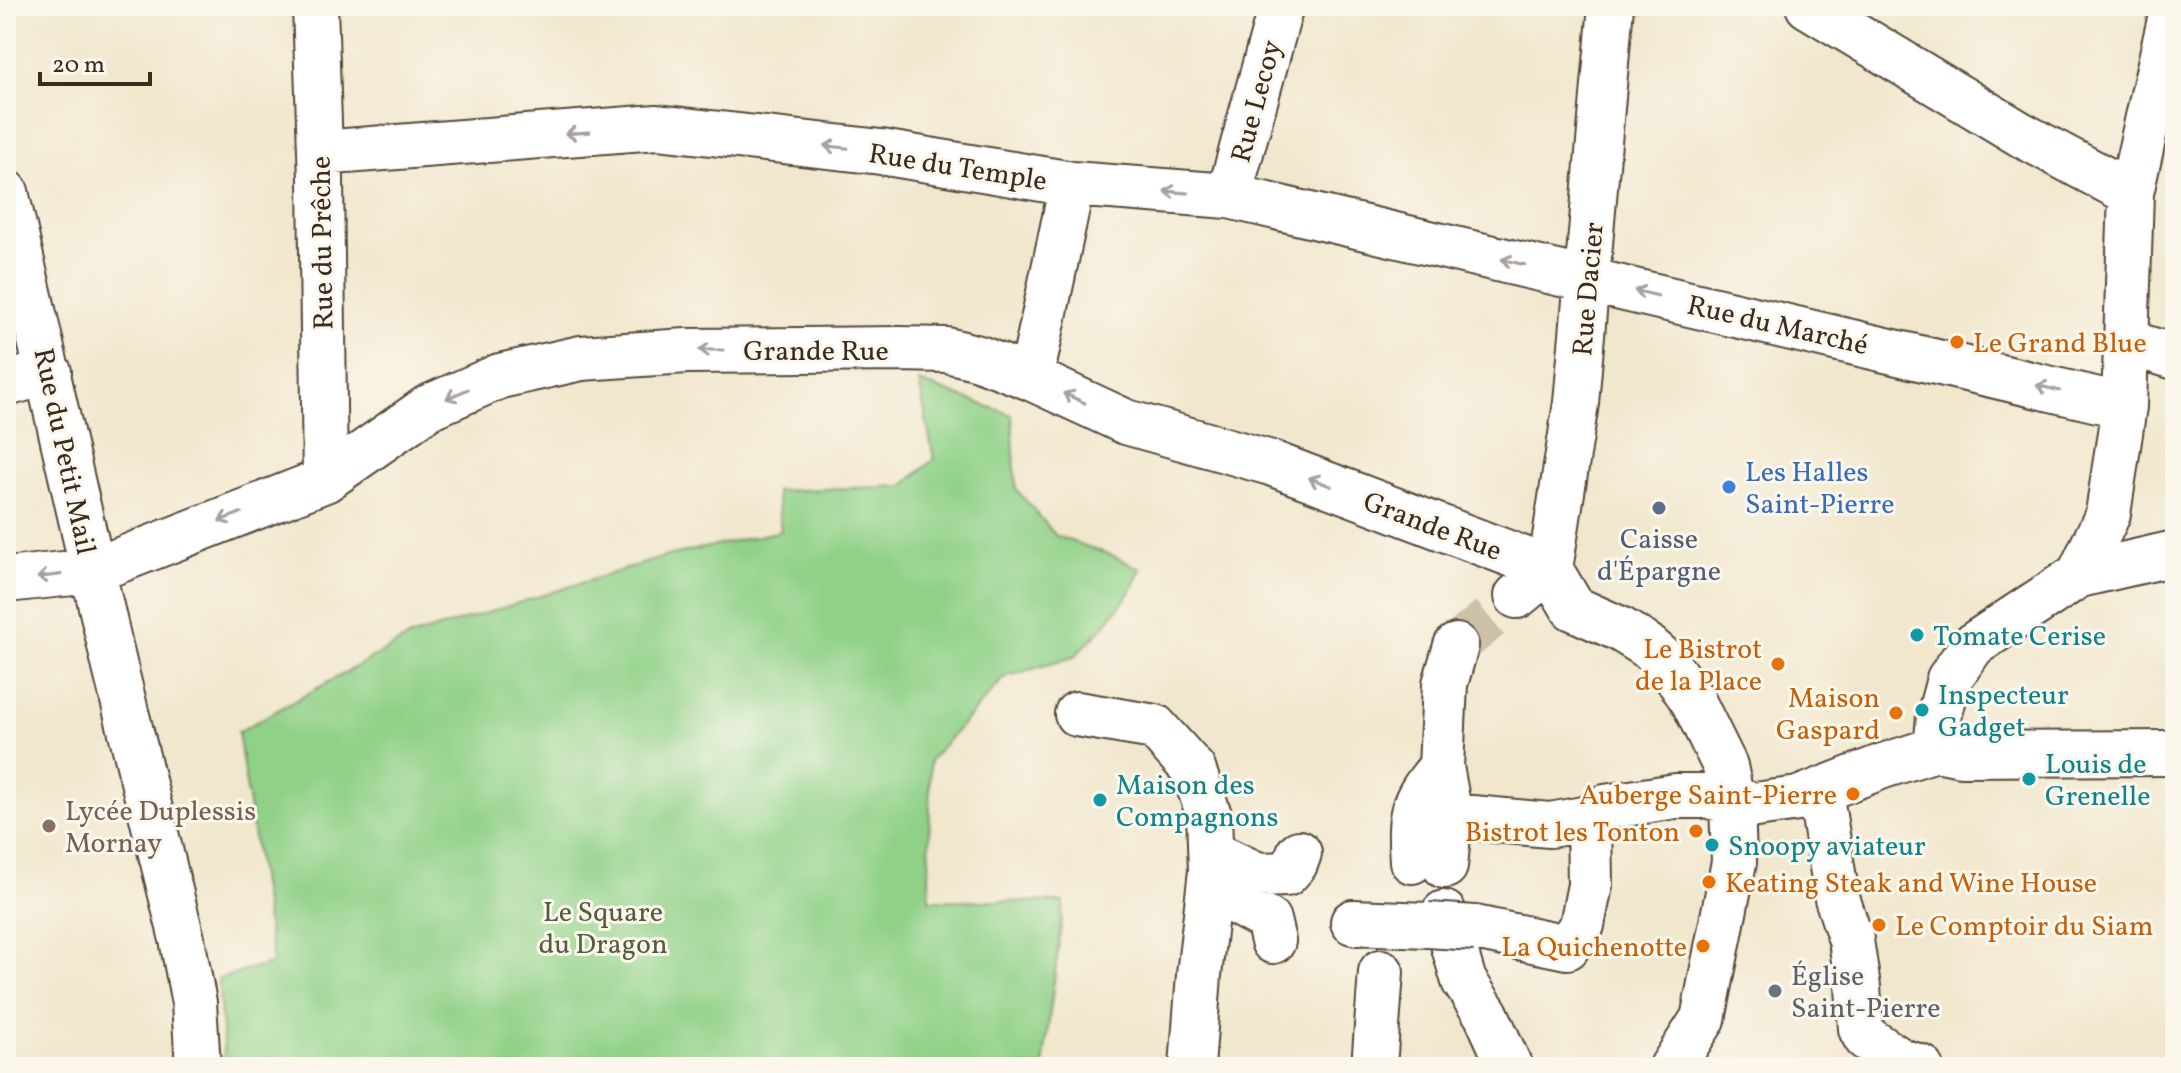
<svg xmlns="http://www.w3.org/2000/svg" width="2181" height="1073" viewBox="0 0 2181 1073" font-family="Vollkorn,serif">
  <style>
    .green { fill: #90d188; stroke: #667e53; stroke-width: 2 }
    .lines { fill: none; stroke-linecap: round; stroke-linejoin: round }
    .minor-tunnel { stroke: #cdc1aa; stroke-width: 44; stroke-dasharray: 44 22; stroke-linecap: butt }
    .minor-casing { stroke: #564638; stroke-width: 48 }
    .minor { stroke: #fff; stroke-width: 44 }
    .minor-bridge-casing { stroke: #564638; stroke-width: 48; stroke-linecap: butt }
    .minor-bridge { stroke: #fff; stroke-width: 44 }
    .oneway { stroke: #a79f9a }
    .food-dot { fill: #e8710a; stroke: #fbf7ec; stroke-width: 3 }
    .shop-dot { fill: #3f7fe0; stroke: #fbf7ec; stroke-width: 3 }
    .service-dot { fill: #5c6f8a; stroke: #fbf7ec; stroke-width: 3 }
    .culture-dot { fill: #0f9aa8; stroke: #fbf7ec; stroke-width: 3 }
    .education-dot { fill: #8d6e63; stroke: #fbf7ec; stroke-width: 3 }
    .worship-dot { fill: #6b7280; stroke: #fbf7ec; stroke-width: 3 }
    .labels { text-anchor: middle; stroke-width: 6; stroke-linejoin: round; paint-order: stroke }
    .street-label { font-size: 28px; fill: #3b2a1e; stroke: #fbf7ec }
    .food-label { font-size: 28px; fill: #c56008; stroke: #fbf7ec; text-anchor: end }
    .shop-label { font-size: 28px; fill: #366cbe; stroke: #fbf7ec; text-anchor: start }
    .service-label { font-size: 28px; fill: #4e5e75; stroke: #fbf7ec }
    .culture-label { font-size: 28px; fill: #0d838f; stroke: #fbf7ec; text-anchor: start }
    .education-label { font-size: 28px; fill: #785e54; stroke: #fbf7ec; text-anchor: start }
    .park-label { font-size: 28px; fill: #545c3e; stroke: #fbf7ec }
    .worship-label { font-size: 28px; fill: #5b616d; stroke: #fbf7ec; text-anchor: start }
  </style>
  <rect width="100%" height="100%" fill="#fbf7ec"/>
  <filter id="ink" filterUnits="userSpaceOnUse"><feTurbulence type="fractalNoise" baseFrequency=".0125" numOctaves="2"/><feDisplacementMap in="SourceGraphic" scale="16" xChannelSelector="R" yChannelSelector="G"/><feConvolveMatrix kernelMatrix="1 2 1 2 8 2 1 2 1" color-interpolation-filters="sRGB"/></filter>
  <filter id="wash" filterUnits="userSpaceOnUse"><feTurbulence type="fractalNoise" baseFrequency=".006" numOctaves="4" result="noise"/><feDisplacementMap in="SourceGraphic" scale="32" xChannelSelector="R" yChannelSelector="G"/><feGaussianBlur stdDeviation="1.8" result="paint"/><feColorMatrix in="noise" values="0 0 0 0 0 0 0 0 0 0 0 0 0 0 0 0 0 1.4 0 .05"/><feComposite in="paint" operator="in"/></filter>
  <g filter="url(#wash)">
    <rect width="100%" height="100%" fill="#f1e7cd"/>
    <!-- green -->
    <path class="green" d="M919,382L1012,415L1016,489L1056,536L1111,555L1141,569L1130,593L1104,626L1074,657L1005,677L930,760L929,900L1064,902L1043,1067H225L218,979L273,963L238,732L410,637L667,556L781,531L776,491L903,486L934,459Z"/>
  </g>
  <g filter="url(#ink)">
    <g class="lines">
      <!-- minor-tunnel -->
      <path class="minor-tunnel" d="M1456,646L1517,596"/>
      <defs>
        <path id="minor" d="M315,6L321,180L325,480
          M1808,6L2022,135L2131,193
          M320,153L657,127L881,152L1072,184L1229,196L2124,406
          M6,192L114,663L182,939L194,1003L198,1067
          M1229,196L1281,6
          M2126,342L2175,357
          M1031,378L1072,184
          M6,384L49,372
          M1550,569L1573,608L1620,629L1646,645L1667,663L1693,701L1725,766L1732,801L1734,862L1703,1019L1672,1067
          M1550,569L1576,403L1611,6
          M2079,575L2175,553
          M6,580L92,571L325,480L429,407L500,376L581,358L687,351L899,349L947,350L979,358L1031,378L1126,422L1271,463L1550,569
          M1517,596L1550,569
          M1077,714L1155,727L1193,769L1209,815L1211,871L1199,975L1192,1067
          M1936,749L1939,717L1949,679L1973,645L2079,575L2108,514L2124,406L2131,193L2173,6
          M1820,791L1837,898L1851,940L1858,987L1861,1029L1866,1038L1901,1061L1921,1067
          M1450,816L1550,825L1589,818L1605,807L1676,796H1707L1756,805L1798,799L1883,766L1936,749L1961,754L2175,753
          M1211,853L1258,875L1286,874L1295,864L1299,853
          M1412,861C1409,815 1410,803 1441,767
          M1445,866L1450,816L1441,767L1445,684L1456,646
          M1209,888L1268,920L1273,941
          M1444,913L1464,981L1486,1014L1510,1067
          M1357,923L1353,922L1428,925
          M1475,928L1567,947L1582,925L1590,885L1589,818
          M1374,1067L1381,972"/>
      </defs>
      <!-- minor casing -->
      <use href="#minor" class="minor-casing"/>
      <!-- minor -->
      <use href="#minor" class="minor"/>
      <defs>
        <path id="minor-bridge" d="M1428,925L1475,928"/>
      </defs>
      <!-- minor-bridge casing -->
      <use href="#minor-bridge" class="minor-bridge-casing"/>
      <!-- minor-bridge -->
      <use href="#minor-bridge" class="minor-bridge"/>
    </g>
    <!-- one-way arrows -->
    <defs><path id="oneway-shaft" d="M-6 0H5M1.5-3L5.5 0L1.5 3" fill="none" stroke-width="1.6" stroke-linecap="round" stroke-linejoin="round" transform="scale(2)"/></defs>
    <g class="oneway">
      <use href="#oneway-shaft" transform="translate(577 133) rotate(176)"/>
      <use href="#oneway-shaft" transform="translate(836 147) rotate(-174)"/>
      <use href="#oneway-shaft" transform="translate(1176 192) rotate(-175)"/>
      <use href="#oneway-shaft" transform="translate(1513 262) rotate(-167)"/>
      <use href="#oneway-shaft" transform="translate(1646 293) rotate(-167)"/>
      <use href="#oneway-shaft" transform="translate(711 350) rotate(180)"/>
      <use href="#oneway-shaft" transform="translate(2048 388) rotate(-167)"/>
      <use href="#oneway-shaft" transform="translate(457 394) rotate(156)"/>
      <use href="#oneway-shaft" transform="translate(1074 398) rotate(-155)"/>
      <use href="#oneway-shaft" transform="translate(1320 482) rotate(-159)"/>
      <use href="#oneway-shaft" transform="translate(230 517) rotate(159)"/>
      <use href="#oneway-shaft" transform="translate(49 576) rotate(173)"/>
    </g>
  </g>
  <!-- markers -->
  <g class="food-dot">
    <circle cx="1957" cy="342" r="8"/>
    <circle cx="1778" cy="664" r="8"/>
    <circle cx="1896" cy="713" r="8"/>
    <circle cx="1853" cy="794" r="8"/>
    <circle cx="1696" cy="831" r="8"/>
    <circle cx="1709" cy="882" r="8"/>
    <circle cx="1879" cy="925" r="8"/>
    <circle cx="1703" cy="946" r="8"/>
  </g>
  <circle class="shop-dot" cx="1729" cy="487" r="8"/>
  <circle class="service-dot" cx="1659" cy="508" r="8"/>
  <g class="culture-dot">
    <circle cx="1917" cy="635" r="8"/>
    <circle cx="1922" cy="710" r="8"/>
    <circle cx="2029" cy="779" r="8"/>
    <circle cx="1100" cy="800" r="8"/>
    <circle cx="1712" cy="845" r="8"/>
  </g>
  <circle class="education-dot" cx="49" cy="826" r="8"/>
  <circle class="worship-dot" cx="1775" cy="991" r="8"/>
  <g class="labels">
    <!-- street labels -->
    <g class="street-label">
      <text transform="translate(1255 101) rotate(-75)" y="10">Rue Lecoy</text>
      <text transform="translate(958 166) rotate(9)" y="10">Rue du Temple</text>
      <text transform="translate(321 243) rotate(-91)" y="10">Rue du Prêche</text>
      <text transform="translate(1587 289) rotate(-85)" y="10">Rue Dacier</text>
      <text transform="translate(1778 324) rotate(13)" y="10">Rue du Marché</text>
      <text x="816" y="360">Grande Rue</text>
      <text transform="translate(66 451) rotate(78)" y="10">Rue du Petit Mail</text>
      <text transform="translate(1433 525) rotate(21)" y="10">Grande Rue</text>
    </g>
    <!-- food labels -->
    <g class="food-label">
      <text x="1973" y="352" text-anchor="start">Le Grand Blue</text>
      <text x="1762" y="658">Le Bistrot<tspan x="1762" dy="32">de la Place</tspan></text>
      <text x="1880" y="707">Maison<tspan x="1880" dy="32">Gaspard</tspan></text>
      <text x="1837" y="804">Auberge Saint-Pierre</text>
      <text x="1680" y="841">Bistrot les Tonton</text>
      <text x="1725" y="892" text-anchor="start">Keating Steak and Wine House</text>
      <text x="1895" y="935" text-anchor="start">Le Comptoir du Siam</text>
      <text x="1687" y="956">La Quichenotte</text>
    </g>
    <!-- shop labels -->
    <g class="shop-label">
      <text x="1745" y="481">Les Halles<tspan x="1745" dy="32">Saint-Pierre</tspan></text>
    </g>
    <!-- service labels -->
    <g class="service-label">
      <text x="1659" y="548">Caisse<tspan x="1659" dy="32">d'Épargne</tspan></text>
    </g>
    <!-- culture labels -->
    <g class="culture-label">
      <text x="1933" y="645">Tomate Cerise</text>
      <text x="1938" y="704">Inspecteur<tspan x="1938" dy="32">Gadget</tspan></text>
      <text x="2045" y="773">Louis de<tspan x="2045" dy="32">Grenelle</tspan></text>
      <text x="1116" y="794">Maison des<tspan x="1116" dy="32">Compagnons</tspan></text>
      <text x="1728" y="855">Snoopy aviateur</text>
    </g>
    <!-- education labels -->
    <g class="education-label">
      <text x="65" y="820">Lycée Duplessis<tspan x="65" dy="32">Mornay</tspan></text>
    </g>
    <!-- park labels -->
    <g class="park-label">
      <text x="603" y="921">Le Square<tspan x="603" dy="32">du Dragon</tspan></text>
    </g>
    <!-- worship labels -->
    <g class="worship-label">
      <text x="1791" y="985">Église<tspan x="1791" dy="32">Saint-Pierre</tspan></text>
    </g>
  </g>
  <!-- margin -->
  <rect width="2181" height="1073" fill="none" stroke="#fbf7ec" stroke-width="32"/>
  <!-- scale -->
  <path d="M40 72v12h110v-12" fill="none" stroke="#3b2a1e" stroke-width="4"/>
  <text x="52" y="72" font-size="24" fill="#3b2a1e" stroke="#fbf7ec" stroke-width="6" paint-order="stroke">20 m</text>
</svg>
